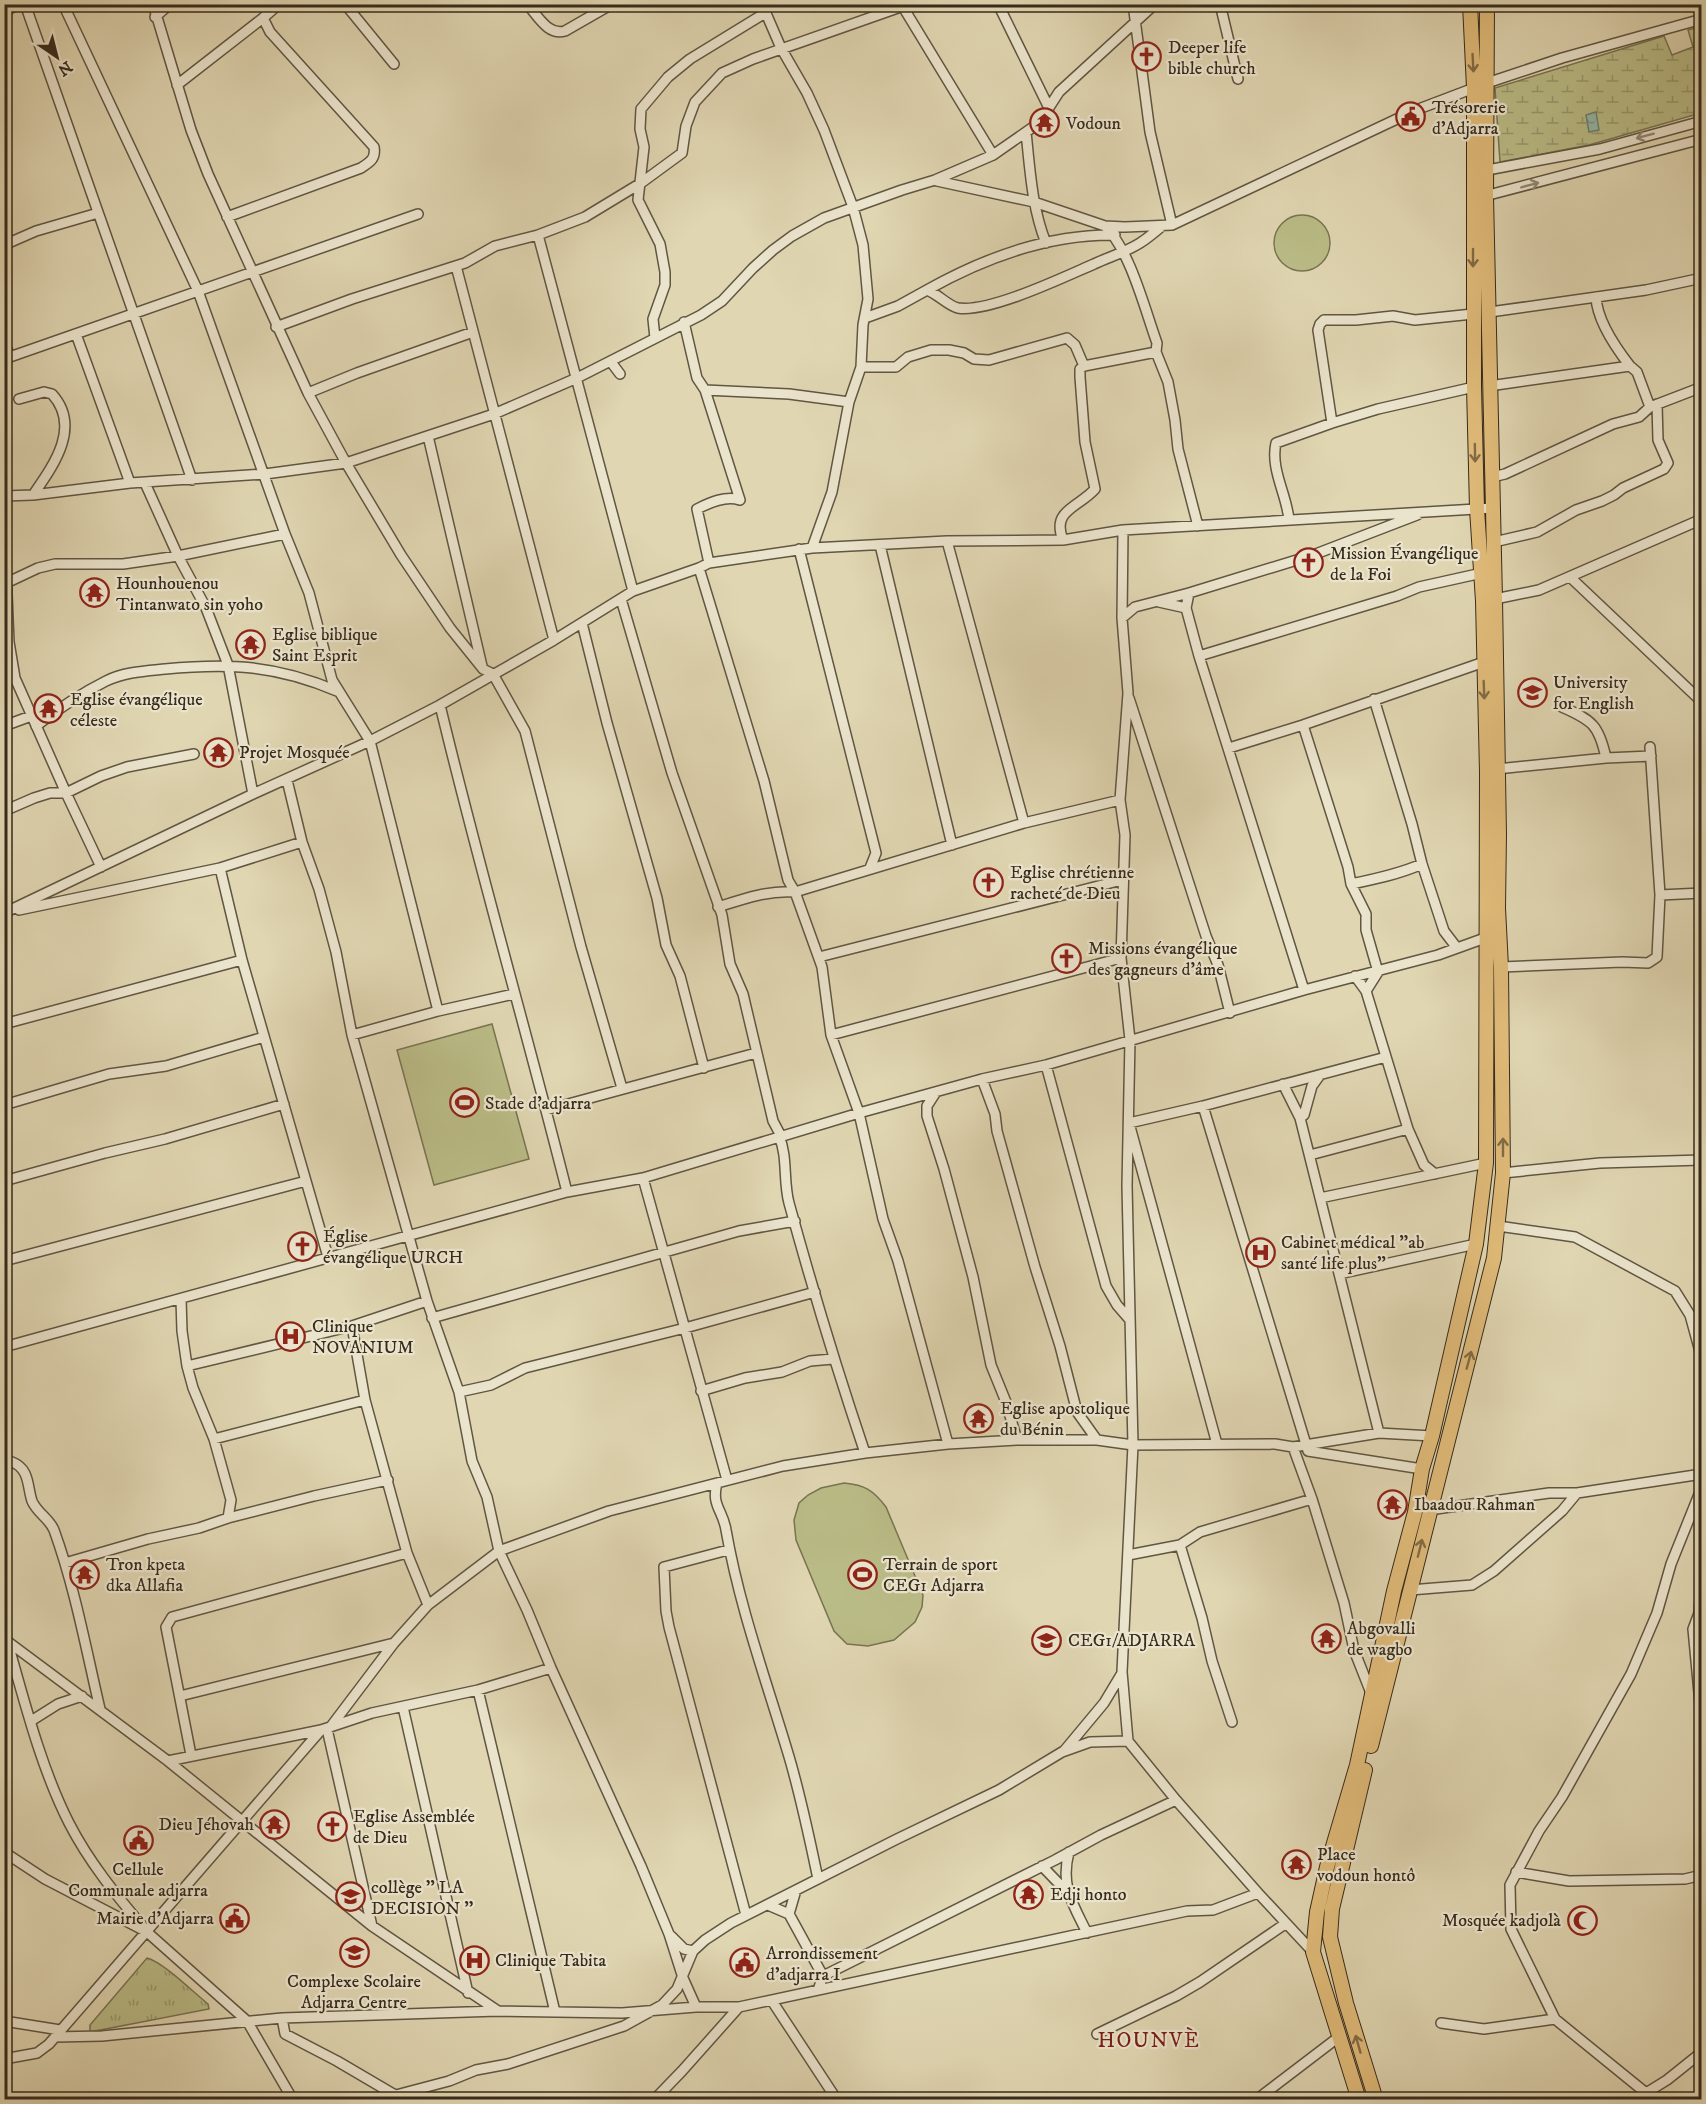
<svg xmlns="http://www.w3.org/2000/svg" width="1706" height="2104" viewBox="0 0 1706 2104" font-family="'IM FELL DW Pica',serif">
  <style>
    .grass { fill: url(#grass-tufts); stroke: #787452; stroke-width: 1.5 }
    .wetland { fill: url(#wetland-marsh); stroke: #787452; stroke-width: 1.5 }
    .pitch { fill: #babc87; stroke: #787452; stroke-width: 1.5 }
    .water { fill: url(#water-ripples); stroke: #6e8071; stroke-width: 1.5 }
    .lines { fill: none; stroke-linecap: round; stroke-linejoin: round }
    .minor-casing { stroke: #605642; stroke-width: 12 }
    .primary-casing { stroke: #362b1c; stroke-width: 16 }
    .minor { stroke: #ebe4cd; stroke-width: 9 }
    .primary { stroke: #e0bb79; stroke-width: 14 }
    .oneway { stroke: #826c46 }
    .oneway2 { stroke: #908874 }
    .labels { text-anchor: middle; stroke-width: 4.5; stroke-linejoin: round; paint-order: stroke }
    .poi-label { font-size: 18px; fill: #362b1c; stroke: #ebe4cd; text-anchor: start }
    .quarter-label { font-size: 21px; letter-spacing: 1.5px; fill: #7a1f14; stroke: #ebe4cd }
  </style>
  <defs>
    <pattern id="grass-tufts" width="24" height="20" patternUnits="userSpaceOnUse" patternTransform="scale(1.5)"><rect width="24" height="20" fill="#babc87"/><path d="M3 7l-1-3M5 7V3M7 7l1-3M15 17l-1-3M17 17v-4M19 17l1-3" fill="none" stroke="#98996e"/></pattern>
    <pattern id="wetland-marsh" width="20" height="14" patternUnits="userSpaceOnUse" patternTransform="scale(1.5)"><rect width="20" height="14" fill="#babc87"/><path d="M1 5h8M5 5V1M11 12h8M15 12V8" fill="none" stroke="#98996e"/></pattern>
    <pattern id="water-ripples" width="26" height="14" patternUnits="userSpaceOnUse" patternTransform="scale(1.5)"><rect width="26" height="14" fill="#94b9aa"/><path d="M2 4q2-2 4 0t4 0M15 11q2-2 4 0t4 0" fill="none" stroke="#7a978a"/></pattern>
  </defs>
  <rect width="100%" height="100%" fill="#e0d6b2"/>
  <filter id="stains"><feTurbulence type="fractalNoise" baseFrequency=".00333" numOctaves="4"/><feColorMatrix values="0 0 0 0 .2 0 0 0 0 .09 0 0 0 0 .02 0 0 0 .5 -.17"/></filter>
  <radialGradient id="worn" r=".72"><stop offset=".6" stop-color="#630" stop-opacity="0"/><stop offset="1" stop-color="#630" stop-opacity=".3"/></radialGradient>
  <!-- grass -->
  <path class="grass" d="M147,1958C163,1962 194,1993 208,2004L209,2009L90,2032V2025Z"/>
  <!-- wetland -->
  <path class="wetland" d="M1701,26V113L1589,145L1500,162L1495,88L1664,36L1672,55L1693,47L1688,30Z"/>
  <!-- pitch -->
  <path class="pitch" d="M1274 243a28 28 0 1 1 56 0a28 28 0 1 1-56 0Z
    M492,1024L529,1159L434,1185L397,1050Z
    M844,1483C865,1485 873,1490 886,1507L923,1595L922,1607L915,1622L894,1640L868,1646L847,1644L834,1631L796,1540L794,1520L799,1503L808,1495L821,1488Z"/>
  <!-- water -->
  <path class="water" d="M1596,112L1599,130L1589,132L1586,115Z"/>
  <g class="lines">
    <defs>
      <path id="minor" d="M25,4L192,480
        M63,4L198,291L285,534L309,593L332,680L370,741L438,1011
        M153,4L191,130L208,174L308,393L346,463L401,555L450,628L483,669L493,674L525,731L581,947L622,1088
        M345,4L394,64
        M527,4C538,16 548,36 565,31L612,4
        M762,4L781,48L807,93L824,130L853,207L863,245L868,299L863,325L861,367L849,402L832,492L812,548
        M998,4L1049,108
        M1133,4L1150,132L1172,225
        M1220,4L1238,79
        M903,7L993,155
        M4,12L18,4
        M155,17L170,4
        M1487,83L1562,58L1702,19
        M177,85L263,18
        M1026,132C1030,170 1032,208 1046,243
        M1482,171L1600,149L1702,121
        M937,181L1034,202L1105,226L1125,227L1172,225L1416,110L1474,88
        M1481,197L1702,139
        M227,217L361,168C370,162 376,159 374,147L270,32L263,18L279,4
        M1105,226C1130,250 1145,310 1157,343L1156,352L1168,382L1175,420L1178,449L1198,526
        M538,235L633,591
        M4,245L36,231L98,213
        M456,266L554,640
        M927,290C984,258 1049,234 1115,235
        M1596,297C1597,321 1616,348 1630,366
        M1490,312L1646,290L1702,278
        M865,318L898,306L927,290C938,294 948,306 958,308C989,313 1064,277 1094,264C1109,257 1126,252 1140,243C1148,238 1155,232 1162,226
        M684,322L697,378L705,390L740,500C726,495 709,503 697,509L709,563
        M276,327L352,299L465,263L495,246L538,235L585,217L641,183L682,153L686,126L695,102L722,73L753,59L909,4
        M76,334L130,483
        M655,338L653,319L665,285V272L660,244L638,200L644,147L640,129L641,109L668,77L690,59L765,13
        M4,342L10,357
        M4,359L418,214
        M611,362L620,374
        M861,367H896L908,357L931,350H949L964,353L974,359L989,360L1067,338L1075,345L1084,366L1156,352
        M1489,386L1630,366L1637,372L1650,407
        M705,390L789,394L849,402
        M308,393L357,373L473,332
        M19,399L44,392L52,394C82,427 53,466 33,495
        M1332,423L1318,330L1320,324L1324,320H1356L1393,316L1415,320L1473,314
        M428,436L482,666
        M1492,477L1505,474L1613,424L1639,417L1650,407L1702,387
        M145,483L178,556L206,608L228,665L253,794
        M4,496L33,495L130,483L265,474L346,463L494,414L577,378L701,315L722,301L753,268L773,250L792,236L824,218L902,190L935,180L993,155L1039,123L1059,92L1155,4
        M1289,520C1287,495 1270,469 1276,443L1332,423L1378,409L1474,387
        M4,524L9,642L15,678L66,793L101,867
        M1123,530L1122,618L1128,693L1120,800L1125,835L1121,958L1130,1040L1127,1186L1133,1445L1122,1672L1128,1741L1176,1800L1258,1893L1313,1952
        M1063,540C1051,510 1078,508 1095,489L1085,442L1080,377V369L1084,366
        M947,541L1024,823
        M1494,542L1537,532L1576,510L1602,501L1614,495L1623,488L1664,469L1668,463L1658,440L1657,404
        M880,545L952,845
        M799,549L876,853L870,868
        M699,568L764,781L788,880L795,892L822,967L831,1035L859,1113L883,1219L898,1261L948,1444
        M1570,577L1702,702
        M4,584L38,568L55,564H123L178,556L285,534
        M1189,593L1186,608L1199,656L1304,990
        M621,599L672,773L722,915L730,964L743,994L773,1121L781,1136
        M1495,599L1539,590L1702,519
        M1159,602L1186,608
        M1122,618L1135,607L1189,593L1313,555L1417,515
        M582,623L607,723L657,898L666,945L680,976L704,1068
        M1199,656L1397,596L1419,587L1482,573
        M1129,698L1206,936L1218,965L1230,1013
        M1374,699L1412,824L1422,864L1444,931L1457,948
        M440,705C479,868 526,1029 567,1192
        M1562,707C1592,720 1599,725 1606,758
        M1303,725L1348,867L1351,884L1366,914V930L1378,972L1366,991
        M4,726L31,716
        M36,726C58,709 82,693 106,681C124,672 145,671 165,669C230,663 276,665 337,691
        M1229,748L1303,725L1484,662
        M1497,769L1606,758L1651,756
        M287,780L302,842L319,889L336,952L352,1035L427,1301L459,1392L472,1461L487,1497L499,1551L527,1610L551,1668L641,1866L669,1934L683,1978L696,2007
        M4,811L34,798L50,793H66L101,776L127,767L194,754
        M220,868L242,960L328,1257
        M1351,884C1376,879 1399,874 1422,864
        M1660,895L1702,893
        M718,907C743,899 768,890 795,892L1024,823L1120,800
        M19,910L220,868L302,842
        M4,913L253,794L370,741L440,705L554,640L633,591L699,568L709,563L812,548L947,541L1063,540L1123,530L1493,508
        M819,957L1122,880
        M1501,967L1622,962L1648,963L1657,957L1660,895L1650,747
        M1355,976L1366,991L1408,1129L1424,1165L1435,1174
        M4,1024L242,960
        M352,1035L438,1011L514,994
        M831,1035L1121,958
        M1046,1065L1106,1286L1117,1305L1130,1320
        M982,1079L995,1114L997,1131L1035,1267L1060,1346L1077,1412L1097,1440
        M1283,1084L1300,1118L1379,1433
        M936,1092L927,1106V1116L944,1169L973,1277L991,1365L1006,1402L1017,1440
        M4,1105L109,1074L166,1066L264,1037
        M1203,1106L1308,1451L1422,1469
        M546,1110L756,1053
        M1300,1118L1304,1115L1312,1086L1320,1075
        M779,1136C788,1157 783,1181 789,1203C812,1287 837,1370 865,1453
        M1310,1155L1408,1129
        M1503,1173L1600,1163L1702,1160
        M643,1178L727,1480
        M4,1181L105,1153L165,1139L284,1104
        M1320,1198L1486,1163
        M1498,1226L1575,1237L1675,1291L1690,1315L1702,1359
        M4,1261L306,1181
        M1339,1274L1476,1244
        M181,1299L182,1331L187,1366L193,1388L214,1439L231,1500L228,1518
        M432,1318L739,1231L795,1221
        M352,1326L365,1400L407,1553L428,1605
        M4,1347L567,1192L643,1178L859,1113L982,1079L1046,1065L1304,990L1438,955L1485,938
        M187,1366L352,1326L427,1301
        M701,1391L745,1378L782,1372L810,1361L833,1359
        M459,1392L491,1385L525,1368L685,1328L815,1292
        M214,1439L365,1400
        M1217,1444L1129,1123L1203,1106L1386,1057
        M1293,1447L1312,1499L1344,1603L1354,1650L1371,1693
        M4,1465L12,1462C30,1469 27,1486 32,1501C37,1513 49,1518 54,1530C75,1588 86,1649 100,1709
        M717,1483C711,1506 723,1510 726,1530C739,1605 765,1677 787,1750C800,1792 809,1836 818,1879
        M1429,1510L1549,1493H1577L1702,1474
        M1180,1545L1202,1618L1212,1661L1232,1722
        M728,1550L664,1567L666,1611L669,1627L746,1915
        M1128,1555L1180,1545L1200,1532L1312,1499
        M65,1563L148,1539L199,1528L228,1518L314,1496L388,1480
        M1702,1576L1699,1613L1693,1629L1702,1725
        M1410,1590L1472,1585L1494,1571L1562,1511L1577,1493
        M7,1640C24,1700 41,1768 69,1823C89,1862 116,1895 144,1928
        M7,1641L168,1761L372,1926L498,2011
        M478,1690L555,2012
        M180,1696L394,1643
        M403,1707L468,1993
        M31,1721L58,1704L82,1696
        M332,1725L394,1643L428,1605L499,1551L609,1511L783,1466L865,1453L948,1444L1017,1440H1097L1133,1445L1275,1444L1293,1447L1379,1433L1432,1436
        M327,1729L372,1926
        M1064,1751L1104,1703L1122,1673
        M191,1755L166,1627L172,1617L407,1553
        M168,1761L321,1730L372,1713L478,1690L551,1668
        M4,1852L45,1879L147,1932L247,2021L293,2100
        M1069,1852C1060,1886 1073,1904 1087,1933
        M1042,1866L1067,1892
        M1516,1872L1569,1881L1685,1879L1702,1875
        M768,1905L789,1914L823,1976L818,1990
        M789,1914L796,1890
        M671,1936L684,1949L693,1951
        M823,1976L1055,1860L1101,1835L1176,1800
        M772,2001L837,2100
        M282,2018L285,2034L337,2061L400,2098
        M4,2021L60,2030
        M1441,2023L1484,2029L1555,2019
        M1097,2034L1176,1996L1200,1982L1285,1924
        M55,2037L102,2036L282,2018L498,2011L622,2013L696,2007H739L1187,1911L1213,1910L1258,1893
        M4,2059L37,2053L49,2044L321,1730
        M1646,2093L1667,2080L1702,2052
        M396,2095L449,2081L476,2070L508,2064L624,2026L662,2005L677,1989L693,1951L705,1940L731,1923L897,1839L999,1790L1062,1752L1090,1742L1128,1741
        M654,2100L682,2071L739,2007
        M1256,2100L1340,2036
        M1647,2100L1646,2093L1555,2019L1511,1929L1510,1885L1539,1831L1562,1797L1631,1674L1657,1613L1671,1564L1702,1487"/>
      <path id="primary" d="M1371,1746L1494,1258L1503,1173L1501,967L1498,908L1499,834L1495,599L1486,196L1487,4
        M1365,1770L1332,1909L1330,1937L1346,2003L1376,2100
        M1359,2100L1313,1952L1317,1912L1327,1867L1357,1765L1394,1591L1415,1512L1422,1469L1432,1436L1476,1244L1486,1163L1487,772L1483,601L1477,509L1474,387V88L1470,4"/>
    </defs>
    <!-- minor casing -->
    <use href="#minor" class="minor-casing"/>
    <!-- primary casing -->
    <use href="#primary" class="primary-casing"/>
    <!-- minor -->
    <use href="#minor" class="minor"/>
    <!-- primary -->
    <use href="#primary" class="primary"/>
  </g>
  <!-- one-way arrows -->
  <defs><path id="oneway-shaft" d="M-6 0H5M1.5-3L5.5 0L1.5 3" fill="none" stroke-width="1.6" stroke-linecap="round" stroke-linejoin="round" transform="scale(1.5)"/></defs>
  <g class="oneway">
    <use href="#oneway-shaft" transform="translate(1473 63) rotate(87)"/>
    <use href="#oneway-shaft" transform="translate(1473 258) rotate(90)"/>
    <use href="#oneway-shaft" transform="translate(1475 453) rotate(89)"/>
    <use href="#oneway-shaft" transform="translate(1484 690) rotate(88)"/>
    <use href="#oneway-shaft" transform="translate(1503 1147) rotate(-90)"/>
    <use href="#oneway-shaft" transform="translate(1469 1360) rotate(-75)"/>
    <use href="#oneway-shaft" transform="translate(1420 1548) rotate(-76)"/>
    <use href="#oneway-shaft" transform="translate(1358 2044) rotate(-106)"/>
  </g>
  <g class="oneway2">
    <use href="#oneway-shaft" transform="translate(1645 136) rotate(165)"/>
    <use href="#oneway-shaft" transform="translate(1530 185) rotate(-15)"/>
  </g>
  <!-- icons -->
  <defs>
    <symbol id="church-ring" viewBox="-11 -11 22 22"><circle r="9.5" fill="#ebe4cd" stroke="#8f2418" stroke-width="1.5"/><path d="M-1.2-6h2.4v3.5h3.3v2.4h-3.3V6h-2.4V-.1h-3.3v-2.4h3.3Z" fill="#8f2418"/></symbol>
    <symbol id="civic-ring" viewBox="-11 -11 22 22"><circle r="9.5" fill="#ebe4cd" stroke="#8f2418" stroke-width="1.5"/><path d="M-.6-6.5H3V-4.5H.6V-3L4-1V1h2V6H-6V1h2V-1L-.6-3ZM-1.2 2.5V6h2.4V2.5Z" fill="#8f2418"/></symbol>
    <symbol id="temple-ring" viewBox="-11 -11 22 22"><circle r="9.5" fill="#ebe4cd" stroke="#8f2418" stroke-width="1.5"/><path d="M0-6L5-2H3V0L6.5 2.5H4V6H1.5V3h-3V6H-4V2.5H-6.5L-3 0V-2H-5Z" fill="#8f2418"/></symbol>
    <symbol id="university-ring" viewBox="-11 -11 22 22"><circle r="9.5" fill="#ebe4cd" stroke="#8f2418" stroke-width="1.5"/><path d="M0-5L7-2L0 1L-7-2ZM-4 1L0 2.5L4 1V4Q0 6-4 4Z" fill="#8f2418"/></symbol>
    <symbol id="stadium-ring" viewBox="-11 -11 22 22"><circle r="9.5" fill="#ebe4cd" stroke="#8f2418" stroke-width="1.5"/><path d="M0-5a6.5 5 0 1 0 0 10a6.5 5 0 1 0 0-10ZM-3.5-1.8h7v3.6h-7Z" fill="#8f2418"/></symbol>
    <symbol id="hospital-ring" viewBox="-11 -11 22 22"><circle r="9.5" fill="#ebe4cd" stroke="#8f2418" stroke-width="1.5"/><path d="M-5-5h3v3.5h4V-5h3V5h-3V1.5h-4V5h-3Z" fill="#8f2418"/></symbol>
    <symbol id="school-ring" viewBox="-11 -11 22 22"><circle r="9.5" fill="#ebe4cd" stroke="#8f2418" stroke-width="1.5"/><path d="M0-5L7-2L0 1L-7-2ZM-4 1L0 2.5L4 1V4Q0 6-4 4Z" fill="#8f2418"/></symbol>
    <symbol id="mosque-ring" viewBox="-11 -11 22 22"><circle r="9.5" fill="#ebe4cd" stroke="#8f2418" stroke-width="1.5"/><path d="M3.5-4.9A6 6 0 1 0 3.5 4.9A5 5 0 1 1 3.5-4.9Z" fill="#8f2418"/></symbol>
  </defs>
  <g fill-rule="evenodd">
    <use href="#church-ring" x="1130" y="40" width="33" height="33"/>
    <use href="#civic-ring" x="1394" y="100" width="33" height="33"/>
    <use href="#temple-ring" x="1028" y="106" width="33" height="33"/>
    <use href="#church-ring" x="1292" y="546" width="33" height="33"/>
    <use href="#temple-ring" x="78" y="576" width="33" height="33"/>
    <use href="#temple-ring" x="234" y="628" width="33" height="33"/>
    <use href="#university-ring" x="1516" y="676" width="33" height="33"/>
    <use href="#temple-ring" x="32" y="692" width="33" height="33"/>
    <use href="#temple-ring" x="202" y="736" width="33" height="33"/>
    <use href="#church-ring" x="972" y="866" width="33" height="33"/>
    <use href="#church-ring" x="1050" y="942" width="33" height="33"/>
    <use href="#stadium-ring" x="448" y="1086" width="33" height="33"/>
    <use href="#church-ring" x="286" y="1230" width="33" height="33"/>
    <use href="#hospital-ring" x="1244" y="1236" width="33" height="33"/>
    <use href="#hospital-ring" x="274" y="1320" width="33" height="33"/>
    <use href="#temple-ring" x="962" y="1402" width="33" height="33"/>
    <use href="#temple-ring" x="1376" y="1488" width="33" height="33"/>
    <use href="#temple-ring" x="68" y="1558" width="33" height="33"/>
    <use href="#stadium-ring" x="846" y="1558" width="33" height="33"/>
    <use href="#temple-ring" x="1310" y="1622" width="33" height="33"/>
    <use href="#school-ring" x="1030" y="1624" width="33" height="33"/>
    <use href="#temple-ring" x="258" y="1808" width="33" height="33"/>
    <use href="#church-ring" x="316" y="1810" width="33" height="33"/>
    <use href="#civic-ring" x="122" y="1824" width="33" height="33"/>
    <use href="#temple-ring" x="1280" y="1848" width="33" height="33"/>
    <use href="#temple-ring" x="1012" y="1878" width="33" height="33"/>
    <use href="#university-ring" x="334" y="1880" width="33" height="33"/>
    <use href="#civic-ring" x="218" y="1902" width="33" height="33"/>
    <use href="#mosque-ring" x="1566" y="1904" width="33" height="33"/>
    <use href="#school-ring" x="338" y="1936" width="33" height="33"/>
    <use href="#hospital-ring" x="458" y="1944" width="33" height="33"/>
    <use href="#civic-ring" x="728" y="1946" width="33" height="33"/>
  </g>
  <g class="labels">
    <!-- poi labels -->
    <g class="poi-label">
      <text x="1168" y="53">Deeper life<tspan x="1168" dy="21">bible church</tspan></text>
      <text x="1432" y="113">Trésorerie<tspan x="1432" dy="21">d'Adjarra</tspan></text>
      <text x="1066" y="129">Vodoun</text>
      <text x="1330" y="559">Mission Évangélique<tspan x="1330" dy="21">de la Foi</tspan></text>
      <text x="116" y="589">Hounhouenou<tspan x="116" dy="21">Tintanwato sin yoho</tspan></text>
      <text x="272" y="640">Eglise biblique<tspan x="272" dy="21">Saint Esprit</tspan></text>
      <text x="1553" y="688">University<tspan x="1553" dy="21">for English</tspan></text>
      <text x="70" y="705">Eglise évangélique<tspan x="70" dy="21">céleste</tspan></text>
      <text x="239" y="758">Projet Mosquée</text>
      <text x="1010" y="878">Eglise chrétienne<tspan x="1010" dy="21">racheté de Dieu</tspan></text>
      <text x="1088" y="954">Missions évangélique<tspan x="1088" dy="21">des gagneurs d'âme</tspan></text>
      <text x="485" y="1109">Stade d'adjarra</text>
      <text x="323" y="1242">Église<tspan x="323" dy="21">évangélique URCH</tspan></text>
      <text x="1281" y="1248">Cabinet médical "ab<tspan x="1281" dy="21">santé life plus"</tspan></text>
      <text x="312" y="1332">Clinique<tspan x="312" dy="21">NOVANIUM</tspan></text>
      <text x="1000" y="1414">Eglise apostolique<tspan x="1000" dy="21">du Bénin</tspan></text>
      <text x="1414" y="1510">Ibaadou Rahman</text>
      <text x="106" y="1570">Tron kpeta<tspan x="106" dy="21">dka Allafia</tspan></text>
      <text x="883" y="1570">Terrain de sport<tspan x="883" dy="21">CEG1 Adjarra</tspan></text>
      <text x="1347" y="1634">Abgovalli<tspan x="1347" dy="21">de wagbo</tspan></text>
      <text x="1068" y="1646">CEG1/ADJARRA</text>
      <text x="353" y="1822">Eglise Assemblée<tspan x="353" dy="21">de Dieu</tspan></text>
      <text x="254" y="1830" text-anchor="end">Dieu Jéhovah</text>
      <text x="1317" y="1860">Place<tspan x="1317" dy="21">vodoun hontô</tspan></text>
      <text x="138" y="1875" text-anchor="middle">Cellule<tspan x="138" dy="21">Communale adjarra</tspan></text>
      <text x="371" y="1893">collège '' LA<tspan x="371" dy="21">DECISION ''</tspan></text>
      <text x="1050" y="1900">Edji honto</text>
      <text x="214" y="1924" text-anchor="end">Mairie d'Adjarra</text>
      <text x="1561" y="1926" text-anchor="end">Mosquée kadjolà</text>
      <text x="766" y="1959">Arrondissement<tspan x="766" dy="21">d'adjarra I</tspan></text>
      <text x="495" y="1966">Clinique Tabita</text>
      <text x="354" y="1987" text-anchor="middle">Complexe Scolaire<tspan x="354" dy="21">Adjarra Centre</tspan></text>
    </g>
    <!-- quarter labels -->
    <g class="quarter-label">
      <text x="1149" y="2047">HOUNVÈ</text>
    </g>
  </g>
  <!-- margin -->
  <rect width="1706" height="2104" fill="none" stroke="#e0d6b2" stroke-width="24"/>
  <rect x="6" y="6" width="1694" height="2092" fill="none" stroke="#362b1c" stroke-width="3"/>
  <rect x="12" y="12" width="1682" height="2080" fill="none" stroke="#362b1c" stroke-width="1.5"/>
  <!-- north arrow -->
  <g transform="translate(57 57) rotate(145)" stroke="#ebe4cd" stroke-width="4.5" paint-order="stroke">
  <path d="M0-4.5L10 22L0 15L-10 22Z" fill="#362b1c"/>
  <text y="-9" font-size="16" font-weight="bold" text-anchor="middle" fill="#362b1c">N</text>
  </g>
  <rect width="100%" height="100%" filter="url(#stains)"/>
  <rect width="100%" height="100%" fill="url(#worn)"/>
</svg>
